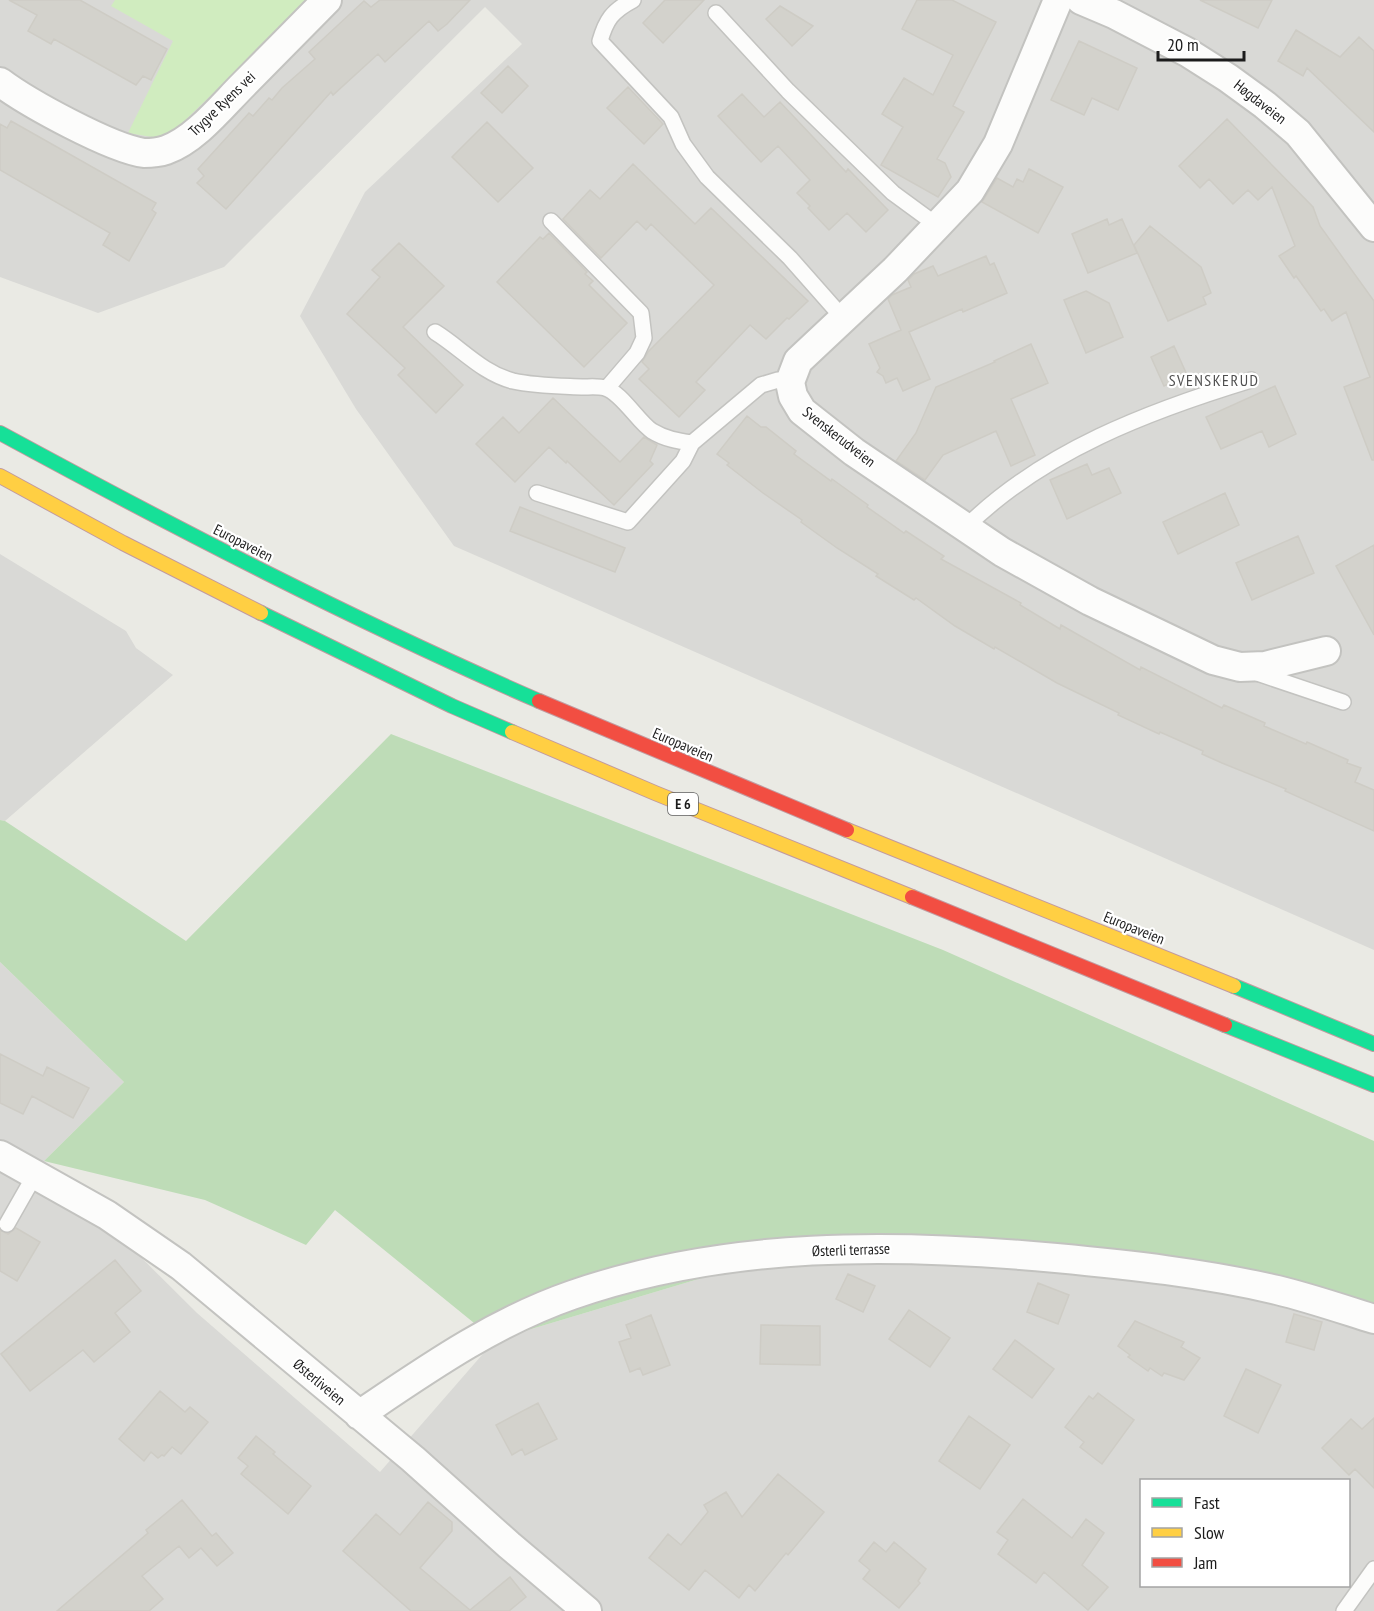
<svg xmlns="http://www.w3.org/2000/svg" width="1374" height="1611" viewBox="0 0 1374 1611" font-family="'PT Sans Narrow',sans-serif">
  <style>
    .residential { fill: #d9d9d6; fill-rule: evenodd }
    .grass { fill: #d0ecbf }
    .forest { fill: #bedcb7 }
    .building { fill: #d3d2cc; stroke: #ceccc5; stroke-width: 1.5 }
    .lines { fill: none; stroke-linecap: round; stroke-linejoin: round }
    .lane-casing { stroke: #c3c3c0; stroke-width: 18 }
    .street-casing { stroke: #c3c3c0; stroke-width: 32 }
    .fast-casing { stroke: #c29a9f; stroke-width: 16 }
    .slow-casing { stroke: #c29a9f; stroke-width: 16 }
    .jam-casing { stroke: #c29a9f; stroke-width: 16 }
    .lane { stroke: #fcfcfb; stroke-width: 15 }
    .street { stroke: #fcfcfb; stroke-width: 28 }
    .fast { stroke: #16e098; stroke-width: 14 }
    .slow { stroke: #ffcf43; stroke-width: 14 }
    .jam { stroke: #f24e42; stroke-width: 14 }
    .labels { text-anchor: middle; stroke-width: 4.5; stroke-linejoin: round; paint-order: stroke }
    .shield { fill: #fff; stroke: #606060; stroke-width: 1.5 }
    .shield-label { font-size: 14px; font-weight: bold; fill: #1c1c1c }
    .street-label { font-size: 15px; fill: #1c1c1c; stroke: #fff }
    .neighbourhood-label { font-size: 16px; letter-spacing: 1.5px; fill: #4f4f4f; stroke: #fff }
  </style>
  <rect width="100%" height="100%" fill="#eaeae4"/>
  <!-- residential -->
  <path class="residential" d="M0,0H1374V950L454,546L356,409L300,316L365,192L522,44L485,7L224,267L98,313L0,277Z
    M0,554L126,631L136,648L173,675L5,821L0,820Z
    M0,962L124,1082L44,1161L197,1313L380,1472L495,1340L722,1272L922,1255L1071,1260L1374,1320V1611H0ZM1142,1480H1348V1586H1142Z"/>
  <!-- grass -->
  <path class="grass" d="M115,0H310L174,131L158,138L128,133L173,41L111,6Z"/>
  <!-- forest -->
  <path class="forest" d="M391,734L943,950L1374,1141V1320L1287,1295L922,1255L722,1272L495,1340L335,1210L306,1245L205,1200L44,1161L124,1082L0,962V820L5,821L186,941Z"/>
  <!-- building -->
  <path class="building" d="M9,0H80L167,49L151,80L143,76L136,85L54,39L51,44L28,31L37,15Z
    M380,0H470L447,24L438,31L429,21L385,62L378,54L333,95L331,92L226,209L197,183L204,176L198,169L249,113L253,116L269,98L272,100L282,88L315,59L309,52L351,13L364,1L371,7Z
    M665,0H704L663,43L643,23Z
    M917,0H952L996,22L953,106L964,112L937,159L945,163L951,177L938,197L881,165L903,127L882,114L904,78L933,95L953,55L902,29Z
    M1200,0H1272L1258,28Z
    M780,6L813,26L792,46L766,19Z
    M1296,30L1340,57L1359,37L1374,51V132L1307,68L1303,76L1278,61Z
    M1079,41L1137,68L1118,110L1092,98L1084,115L1051,100Z
    M508,66L528,86L502,113L481,93Z
    M628,87L663,124L644,144L607,108Z
    M742,94L764,117L780,102L846,172L848,169L888,210L866,232L847,213L829,230L808,208L810,206L797,193L810,180L778,146L761,162L718,116Z
    M1227,119L1313,207L1320,226L1374,301V460H1372L1344,387L1370,377L1346,312L1332,321L1324,309L1321,311L1296,276L1294,278L1279,256L1295,246L1272,187L1258,200L1248,190L1233,204L1209,179L1200,188L1179,166Z
    M11,121L156,203L152,210L156,213L129,261L103,245L110,233L0,170V124L7,128Z
    M487,122L533,168L498,202L452,157Z
    M633,164L695,224L711,208L808,301L789,319L787,318L766,339L750,325L696,382L705,390L679,417L639,379L649,369L642,362L648,352L714,285L651,224L646,230L637,221L601,258L563,219L590,190L600,199Z
    M1029,169L1063,187L1038,233L982,202L997,178L1013,187L1017,179L1023,182Z
    M1107,219L1109,225L1122,219L1137,253L1088,273L1072,234Z
    M1150,226L1201,267L1211,293L1203,297L1206,304L1168,321L1134,245Z
    M549,233L587,272L585,274L593,281L589,285L627,323L584,367L497,282L540,237L543,239Z
    M399,243L444,286L403,327L463,385L436,413L398,375L405,368L347,314L380,277L372,270Z
    M986,256L990,265L994,263L1007,293L963,312L962,309L909,332L930,379L903,391L897,378L886,383L883,376L877,372L880,368L869,344L901,330L888,299L892,295L911,287L908,280L914,274L933,266L938,276Z
    M1086,291L1109,303L1123,337L1086,353L1064,300Z
    M1031,344L1048,383L1011,399L1035,455L1011,466L996,431L943,455L925,480L896,461L916,433L936,387L995,362L994,361Z
    M1174,346L1187,375L1164,386L1151,357Z
    M1275,386L1296,434L1269,447L1262,431L1221,449L1206,417Z
    M553,398L620,462L644,437L657,445L650,461L653,464L614,505L567,461L566,463L549,447L515,482L476,444L503,417L519,433Z
    M747,416L761,427H766L796,451L794,454L831,481L832,479L868,505L867,507L904,533L906,531L944,556L941,559L1021,603L1020,605L1060,629L1061,625L1140,670L1141,667L1222,708L1224,705L1265,723L1264,726L1306,744L1307,742L1348,760L1347,763L1361,768L1355,782L1374,790V831L1285,791L1286,789L1222,763L1202,754L1203,751L1160,732L1159,734L1118,715L1119,713L1057,683L995,647L994,649L955,626L916,598L914,600L876,576L878,574L837,548L801,522L802,520L763,493L727,465L729,463L717,454Z
    M1087,464L1092,475L1109,468L1121,493L1067,519L1050,480Z
    M1225,493L1239,525L1178,554L1163,522Z
    M520,507L625,548L615,572L510,531Z
    M1298,536L1314,573L1252,600L1236,563Z
    M1374,545V635L1336,566Z
    M0,1054L43,1076L47,1067L89,1088L73,1118L32,1096L23,1114L0,1103Z
    M16,1228L40,1242L17,1281L0,1271V1230L8,1234Z
    M115,1260L141,1291L115,1313L130,1332L94,1362L83,1350L30,1391L1,1354Z
    M848,1274L875,1286L863,1312L836,1299Z
    M1038,1283L1069,1295L1058,1324L1027,1312Z
    M909,1310L950,1338L930,1367L889,1339Z
    M1294,1314L1322,1322L1314,1350L1286,1342Z
    M651,1315L670,1365L643,1375L640,1368L630,1372L619,1342L631,1338L626,1325Z
    M1135,1321L1184,1342L1181,1347L1200,1358L1184,1380L1164,1373L1162,1376L1150,1368L1148,1371L1128,1357L1130,1355L1118,1346Z
    M761,1325L820,1326V1365L760,1364Z
    M1015,1340L1054,1369L1032,1398L993,1369Z
    M1246,1369L1281,1385L1258,1433L1224,1416Z
    M160,1391L185,1412L190,1407L208,1422L181,1454L172,1447L164,1456L162,1455L158,1458L151,1452L144,1461L119,1439Z
    M1098,1393L1134,1420L1102,1464L1080,1447L1084,1442L1065,1427L1089,1396L1093,1399Z
    M538,1403L557,1439L525,1455L522,1449L512,1455L496,1425Z
    M969,1416L1010,1445L980,1489L939,1461Z
    M1374,1418V1488L1355,1469L1349,1475L1322,1448L1351,1419L1362,1429Z
    M256,1436L275,1452L273,1454L311,1486L288,1514L241,1474L248,1466L238,1458Z
    M778,1474L824,1512L788,1555L786,1553L755,1591L749,1585L739,1598L705,1570L689,1590L649,1558L668,1534L681,1545L708,1512L704,1505L726,1492L742,1517Z
    M1023,1499L1072,1538L1086,1519L1104,1533L1082,1565L1108,1587L1088,1610L1044,1572L1036,1583L998,1554L1008,1540L997,1532Z
    M182,1500L212,1536L216,1533L233,1553L217,1566L201,1548L189,1558L179,1546L142,1576L163,1599L149,1611H57L148,1533L146,1530Z
    M428,1502L452,1522V1531L420,1568L470,1610L510,1577L526,1597L509,1611H411L343,1551L376,1514L400,1535Z
    M874,1542L886,1552L894,1542L926,1569L918,1581L920,1583L899,1608L863,1579L870,1570L859,1561Z"/>
  <g class="lines">
    <defs>
      <path id="lane" d="M633,0C612,11 606,20 600,41L671,117L683,144L707,177L790,258L843,318
        M716,13L788,91L893,193L938,226
        M551,221L641,313L644,338L637,353L607,388
        M435,332C461,348 482,373 513,381C535,386 559,386 582,387C589,387 599,386 605,388C621,392 639,423 652,431C665,439 678,441 692,443L761,385L778,380L790,382
        M537,493L628,522L683,461L692,443
        M966,527C1043,451 1149,411 1251,380
        M1254,672L1343,702
        M7,1224L36,1173
        M1344,1611L1374,1569"/>
      <path id="street" d="M1058,0L998,144L970,191L895,270L798,361L790,382L793,396L802,411L854,452L1002,552L1090,601L1213,660L1240,667L1265,666L1326,651
        M1081,0L1114,14L1187,52L1228,78L1265,105L1298,133L1374,227
        M0,82C28,103 110,148 144,153C150,153 160,152 166,150C195,140 222,106 243,85C271,57 299,28 327,0
        M0,1155L107,1215L181,1266L413,1459L509,1545L587,1611
        M359,1415C427,1369 494,1322 572,1295C727,1241 895,1243 1056,1258C1130,1265 1204,1273 1277,1290C1310,1298 1342,1309 1374,1319"/>
      <path id="fast" d="M0,433C177,529 355,621 539,701
        M261,613L452,706L512,732
        M1234,986L1374,1044
        M1225,1025L1374,1085"/>
      <path id="slow" d="M0,476L123,543L261,613
        M512,732L655,793L912,897
        M847,830L1234,986"/>
      <path id="jam" d="M539,701L847,830
        M912,897L1225,1025"/>
    </defs>
    <!-- lane casing -->
    <use href="#lane" class="lane-casing"/>
    <!-- street casing -->
    <use href="#street" class="street-casing"/>
    <!-- fast casing -->
    <use href="#fast" class="fast-casing"/>
    <!-- slow casing -->
    <use href="#slow" class="slow-casing"/>
    <!-- jam casing -->
    <use href="#jam" class="jam-casing"/>
    <!-- lane -->
    <use href="#lane" class="lane"/>
    <!-- street -->
    <use href="#street" class="street"/>
    <!-- fast -->
    <use href="#fast" class="fast"/>
    <!-- slow -->
    <use href="#slow" class="slow"/>
    <!-- jam -->
    <use href="#jam" class="jam"/>
  </g>
  <g class="labels">
    <!-- shield labels -->
    <rect class="shield" x="668" y="793" width="30" height="22" rx="4.5"/>
    <g class="shield-label">
      <text x="683" y="809">E 6</text>
    </g>
    <!-- street labels -->
    <g class="street-label">
      <text transform="translate(1260 102) rotate(38)" y="5">Høgdaveien</text>
      <text transform="translate(222 104) rotate(-44)" y="5">Trygve Ryens vei</text>
      <text transform="translate(839 437) rotate(38)" y="5">Svenskerudveien</text>
      <text transform="translate(243 543) rotate(27)" y="5">Europaveien</text>
      <text transform="translate(683 745) rotate(23)" y="5">Europaveien</text>
      <text transform="translate(1134 928) rotate(22)" y="5">Europaveien</text>
      <text transform="translate(851 1250) rotate(-2)" y="5">Østerli terrasse</text>
      <text transform="translate(319 1382) rotate(40)" y="5">Østerliveien</text>
    </g>
    <!-- neighbourhood labels -->
    <g class="neighbourhood-label">
      <text x="1214" y="386">SVENSKERUD</text>
    </g>
  </g>
  <!-- legend -->
  <rect x="1140" y="1479" width="210" height="108" fill="#ffffff" stroke="#a4a4a4" stroke-width="1.5"/>
  <rect x="1152" y="1498" width="30" height="9" fill="#16e098" stroke="#a4a4a4" stroke-width="1.5"/>
  <text x="1194" y="1509" font-size="18" fill="#1c1c1c">Fast</text>
  <rect x="1152" y="1528" width="30" height="9" fill="#ffcf43" stroke="#a4a4a4" stroke-width="1.5"/>
  <text x="1194" y="1539" font-size="18" fill="#1c1c1c">Slow</text>
  <rect x="1152" y="1558" width="30" height="9" fill="#f24e42" stroke="#a4a4a4" stroke-width="1.5"/>
  <text x="1194" y="1569" font-size="18" fill="#1c1c1c">Jam</text>
  <!-- scale -->
  <path d="M1158 51v9h86v-9" fill="none" stroke="#1c1c1c" stroke-width="3"/>
  <text x="1167" y="51" font-size="18" fill="#1c1c1c" stroke="#ffffff" stroke-width="4.5" paint-order="stroke">20 m</text>
</svg>
